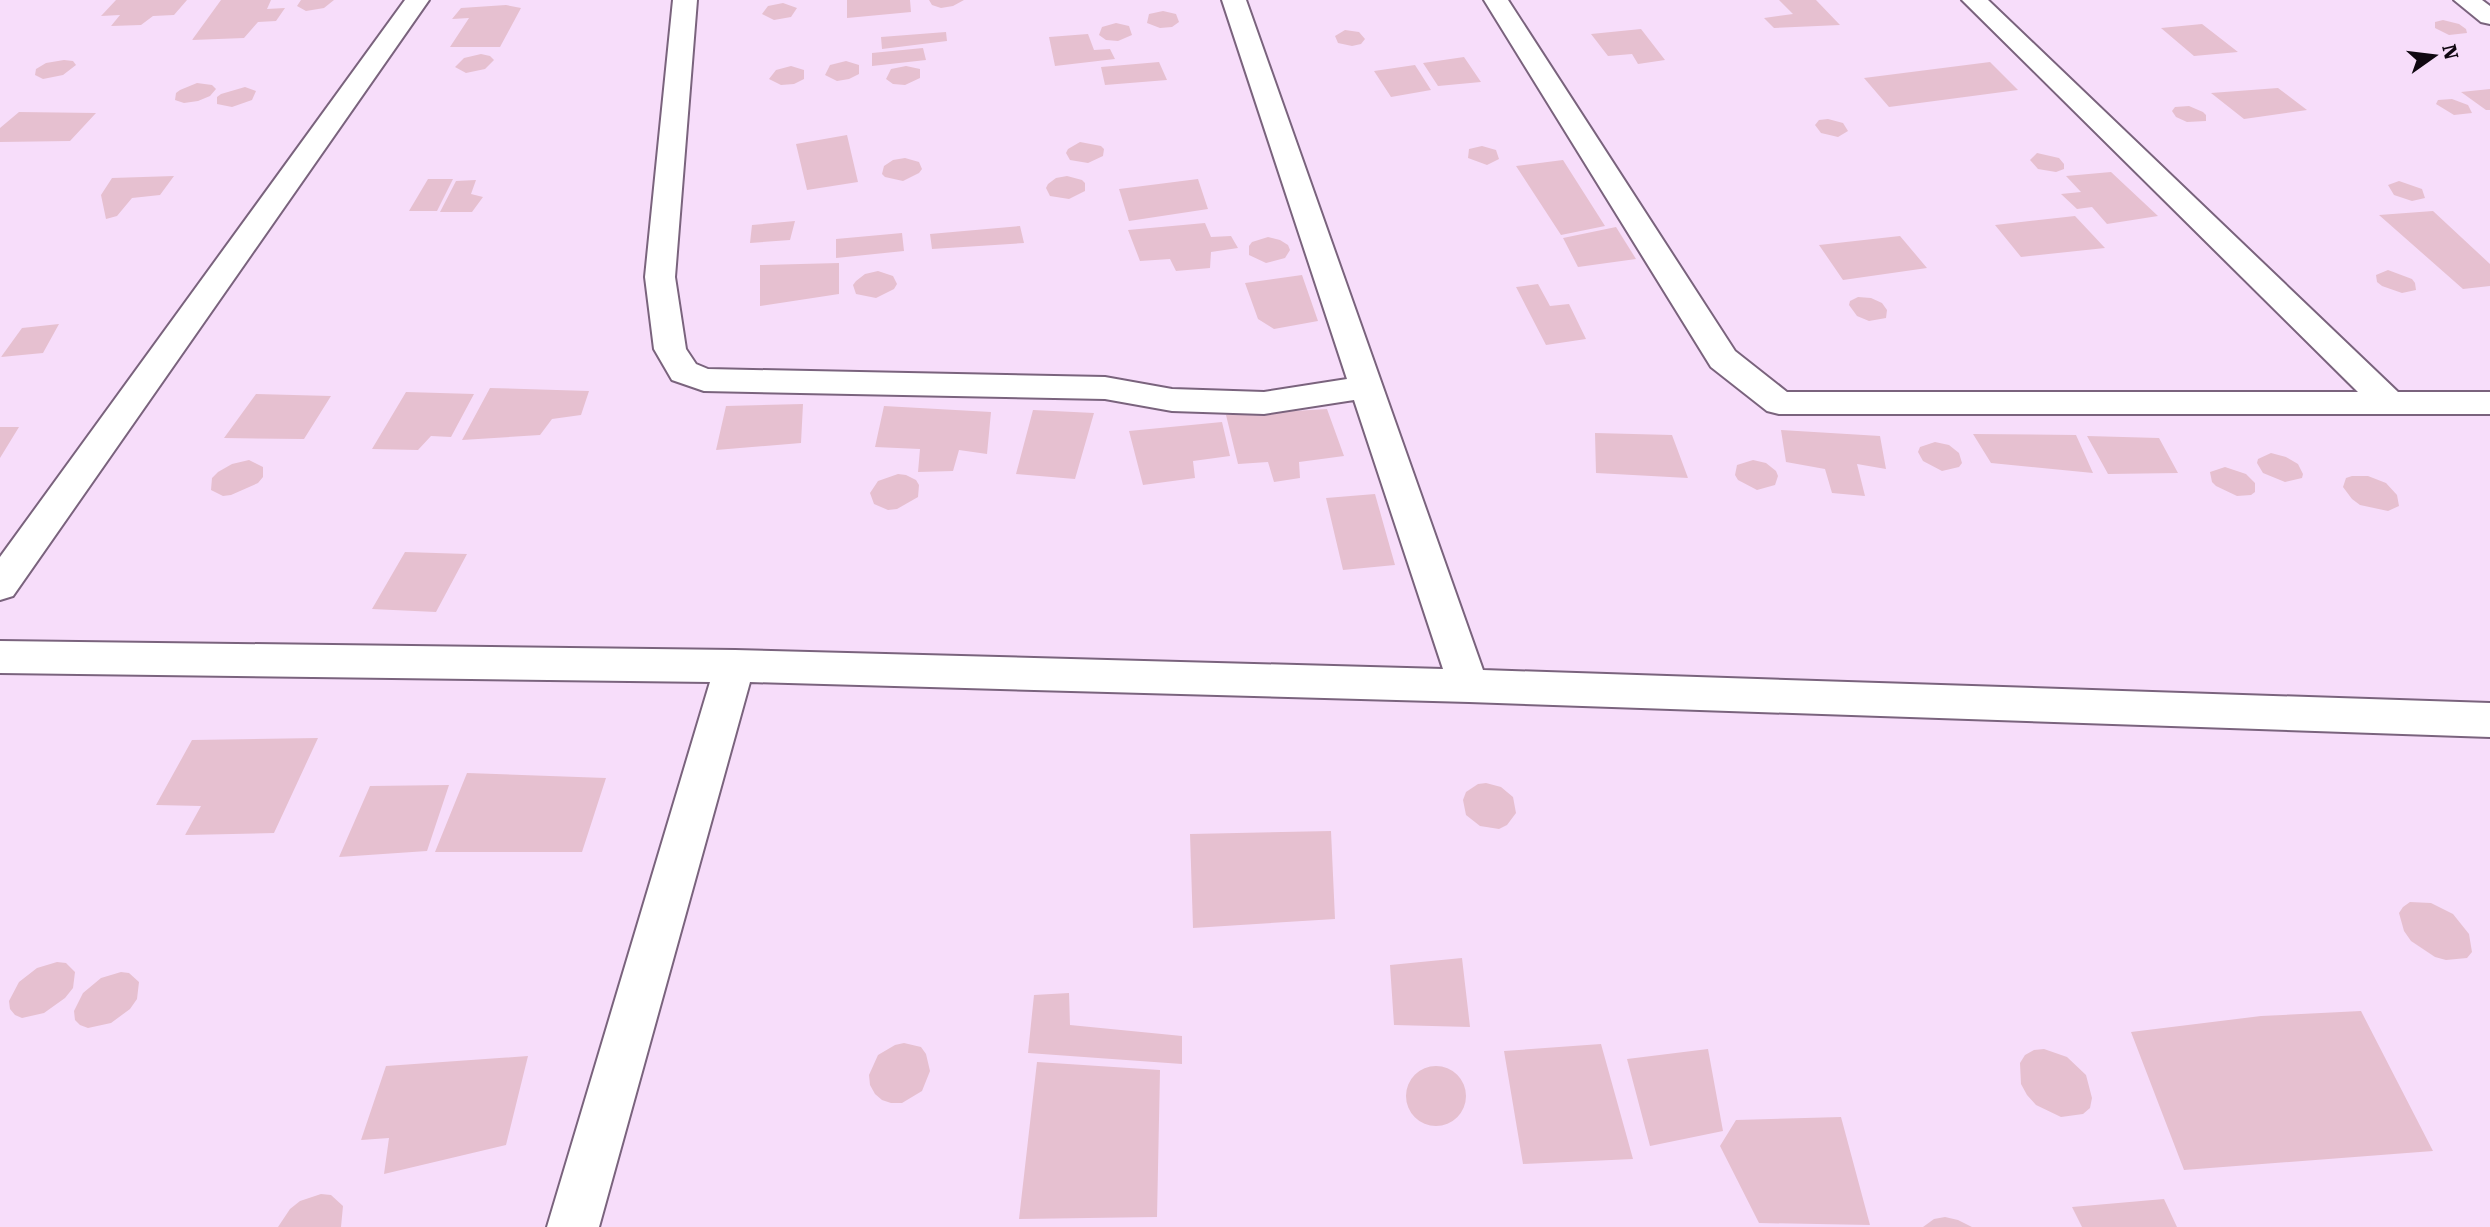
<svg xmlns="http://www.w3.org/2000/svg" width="2490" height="1227" viewBox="0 0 2490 1227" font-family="'Roboto Serif',serif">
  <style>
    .building { fill: #e6c0d0 }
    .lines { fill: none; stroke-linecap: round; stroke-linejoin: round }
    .minor-casing { stroke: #7a637d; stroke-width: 4 }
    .minor { fill: #fff; fill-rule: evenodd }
  </style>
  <rect width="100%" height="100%" fill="#f7ddfa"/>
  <!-- building -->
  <path class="building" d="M116,0H187L174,15L153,16L141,25L111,26L120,15L101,16Z
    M221,0H271L267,9L285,8L276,21L258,22L244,38L192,40Z
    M301,0H334L324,8L306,11L297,6Z
    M847,0H910L911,12L847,18Z
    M929,0H964L953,6L941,8L932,5Z
    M1779,0H1816L1840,25L1774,28L1764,18L1793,14Z
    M783,3L797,8L791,17L774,20L762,14L768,6Z
    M506,5L521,8L500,47H450L469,18L452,19L461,8Z
    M1163,11L1176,14L1179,22L1172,27L1160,28L1147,23L1149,14Z
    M2443,20L2459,24L2466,29L2467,33L2449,35L2435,28V22Z
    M1116,23L1129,26L1132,35L1118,41L1106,40L1099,35L1102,27Z
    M2202,24L2238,52L2194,56L2161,28Z
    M1641,29L1665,60L1638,64L1632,54L1608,56L1591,34Z
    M1345,30L1359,32L1365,39L1361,44L1352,46L1338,43L1335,36Z
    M946,32L947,41L882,49L881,37Z
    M1088,34L1094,50L1110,49L1115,59L1055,66L1049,37Z
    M923,48L926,60L872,66V53Z
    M481,54L490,56L494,60L485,69L466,73L455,67L464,58Z
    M1464,57L1481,82L1438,86L1423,63Z
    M64,60L73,61L76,65L63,75L43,79L35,75L36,69L46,63Z
    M846,61L859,65V74L849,79L837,81L825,75L830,65Z
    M1159,62L1167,80L1105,85L1101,67Z
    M1990,62L2018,90L1889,107L1864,78Z
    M1415,65L1431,90L1391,97L1374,71Z
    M791,66L804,70V79L794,84L781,85L769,79L776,70Z
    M906,66L920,69V78L905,85L893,84L886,79L891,69Z
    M197,83L212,85L216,89L210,96L198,101L184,103L175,100L176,93L180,90Z
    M245,87L256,91L252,100L232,107L217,104V97L221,94Z
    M2278,88L2307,110L2244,119L2211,93Z
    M2490,89V110H2486L2461,92Z
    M2452,99L2468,105L2472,113L2454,115L2436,104L2438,100Z
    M2189,106L2203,112L2206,115V121L2187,122L2176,117L2172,111L2175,107Z
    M19,112L96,113L70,141L0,142V128Z
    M1828,119L1843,123L1848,131L1838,137L1821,133L1815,125L1819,120Z
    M847,135L858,182L807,190L796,144Z
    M1080,142L1101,146L1104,149L1103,156L1088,163L1070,160L1066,153L1068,149Z
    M1482,146L1496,150L1499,159L1487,165L1468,158L1469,149Z
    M2037,153L2059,158L2064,164V169L2056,172L2038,169L2030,160Z
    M905,158L919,162L922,169L919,173L903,181L885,177L882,174L884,166L893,160Z
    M1563,160L1605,226L1561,235L1516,166Z
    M2111,172L2158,216L2107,224L2092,207L2077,209L2061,194L2081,192L2066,176Z
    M174,176L160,195L132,198L117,216L106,219L101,195L112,178Z
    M1067,176L1082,180L1085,183V191L1069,199L1050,196L1046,188L1048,184L1056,178Z
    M428,179H453L437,211H409Z
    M1198,179L1208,209L1129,221L1119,189Z
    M476,180L471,194L483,197L472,212H440L456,181Z
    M2399,181L2422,189L2425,198L2412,201L2394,195L2388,185Z
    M2433,211L2490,264V286L2463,289L2379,215Z
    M2075,216L2105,248L2021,257L1995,225Z
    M795,221L790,240L750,243L752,225Z
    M1205,223L1211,237L1231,236L1238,248L1211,252L1210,268L1176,271L1170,259L1140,261L1128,230Z
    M1020,226L1024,243L932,249L930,234Z
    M1616,227L1636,259L1578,267L1563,238Z
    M902,233L904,251L836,258V239Z
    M1900,236L1927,268L1843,280L1819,245Z
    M1268,237L1280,240L1288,245L1290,250L1285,258L1266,263L1249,255V246L1252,242Z
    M839,263V294L760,306V265Z
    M2388,270L2412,279L2415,283L2416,290L2402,293L2382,286L2377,282L2376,275Z
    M878,271L893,276L897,284L894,289L876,298L856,294L853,285L856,281L865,274Z
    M1302,275L1318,321L1274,329L1258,319L1245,283Z
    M1538,284L1550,306L1569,304L1586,339L1546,345L1516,287Z
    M1858,297L1871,298L1882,303L1887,310L1886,318L1869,321L1857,316L1849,305L1850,301Z
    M59,324L43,353L1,357L22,328Z
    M490,388L589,391L581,415L552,419L540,435L462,440Z
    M406,392L474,394L451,437L431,436L418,450L372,449Z
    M256,394L331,396L304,439L224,438Z
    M803,404L801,443L716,450L726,406Z
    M884,406L991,412L987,454L959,450L953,471L918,472L920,449L875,447Z
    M1327,409L1344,456L1299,462L1300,478L1274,482L1268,462L1238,464L1226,415Z
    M1033,410L1094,413L1075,479L1016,474Z
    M1222,422L1230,456L1193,461L1195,478L1143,485L1129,431Z
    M0,427H19L0,458Z
    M1781,430L1880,436L1886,469L1857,464L1865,496L1832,493L1825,469L1786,462Z
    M1595,433L1672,435L1688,478L1596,473Z
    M1973,434L2076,435L2093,473L1991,463Z
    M2087,436L2159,438L2178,473L2108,474Z
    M1935,442L1949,445L1959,453L1962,463L1959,467L1942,471L1923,461L1918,452L1920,447Z
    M2271,453L2286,457L2298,464L2303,474L2302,478L2285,482L2263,473L2257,463L2258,459Z
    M249,460L263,467V477L258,483L231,495L223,496L211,490L212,478L218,472L232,464Z
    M1753,460L1766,463L1776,471L1778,476L1775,485L1757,490L1738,480L1735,475L1737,465Z
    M2225,467L2246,474L2255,483V492L2251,495L2237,496L2216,486L2212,482L2210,472Z
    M898,474L906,475L916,480L919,485L918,497L897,509L888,510L874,504L870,493L878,481Z
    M2352,476H2368L2386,483L2397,495L2399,506L2388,511L2360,505L2352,499L2343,487L2346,478Z
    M1375,494L1395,565L1343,570L1326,498Z
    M405,552L467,554L436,612L372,609Z
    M318,738L274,833L185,835L201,806L156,805L192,740Z
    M467,773L606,778L582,852H435Z
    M1486,783L1501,787L1513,797L1516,813L1507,825L1499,829L1480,826L1466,815L1463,800L1466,792L1478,784Z
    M449,785L427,851L339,857L370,786Z
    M1331,831L1335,919L1193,928L1190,834Z
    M2410,902L2431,903L2453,914L2469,934L2472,952L2467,958L2446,960L2435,957L2411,941L2404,931L2399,913L2403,907Z
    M1462,958L1470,1027L1394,1025L1390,965Z
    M57,962L66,963L75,972L73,988L65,998L44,1013L22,1018L15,1015L10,1009L9,1001L19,982L37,968Z
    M121,972L129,973L139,982L137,999L130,1009L111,1023L88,1028L80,1025L75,1020L74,1011L83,993L101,978Z
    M1069,993L1070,1025L1182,1036V1064L1028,1053L1034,995Z
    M2361,1011L2433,1151L2184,1170L2131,1032L2261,1016Z
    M904,1043L921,1047L926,1054L930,1071L922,1091L902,1103H891L882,1100L875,1094L870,1085L869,1075L878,1055L895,1045Z
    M1601,1044L1633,1159L1523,1164L1504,1051Z
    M1708,1049L1723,1131L1650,1146L1627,1059Z
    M2044,1049L2067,1057L2086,1075L2092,1098L2090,1108L2083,1114L2061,1117L2036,1105L2027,1095L2021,1084L2020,1063L2025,1055L2034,1050Z
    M528,1056L506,1145L384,1174L389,1138L361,1140L386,1066Z
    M1037,1062L1160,1070L1157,1217L1019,1219Z
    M1406 1096a30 30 0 1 1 60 0a30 30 0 1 1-60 0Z
    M1841,1117L1870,1225L1759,1223L1720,1146L1736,1120Z
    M321,1194L331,1195L343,1206L341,1227H278L290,1209L300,1201Z
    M2164,1199L2177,1227H2082L2072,1207Z
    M1945,1217L1958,1220L1972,1227H1923L1934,1219Z"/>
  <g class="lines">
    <defs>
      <path id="minor" d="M405,0H429L13,596L0,600V557Z
        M673,0H697L675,277L686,349L696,364L708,369L1105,377L1172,389L1264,392L1347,379L1222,0H1246L1483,670L2490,703V737L1469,702L750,682L599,1227H547L710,682L0,673V641L735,650L1443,669L1354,400L1264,414L1172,411L1105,399L704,391L672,380L654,349L645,277Z
        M1484,0H1508L1735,351L1787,392H2358L1962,0H1988L2398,392H2490V414H1779L1767,411L1711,367Z
        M2454,0H2482L2490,6V24L2481,22Z"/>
    </defs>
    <!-- minor casing -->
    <use href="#minor" class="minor-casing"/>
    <!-- minor -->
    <use href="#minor" class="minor"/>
  </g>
  <!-- north arrow -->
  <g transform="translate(2434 56) rotate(76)" stroke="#f7ddfa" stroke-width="5" paint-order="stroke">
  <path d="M0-5L12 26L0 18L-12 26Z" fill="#100811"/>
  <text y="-10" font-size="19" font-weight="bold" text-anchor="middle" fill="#100811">N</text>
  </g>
</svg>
